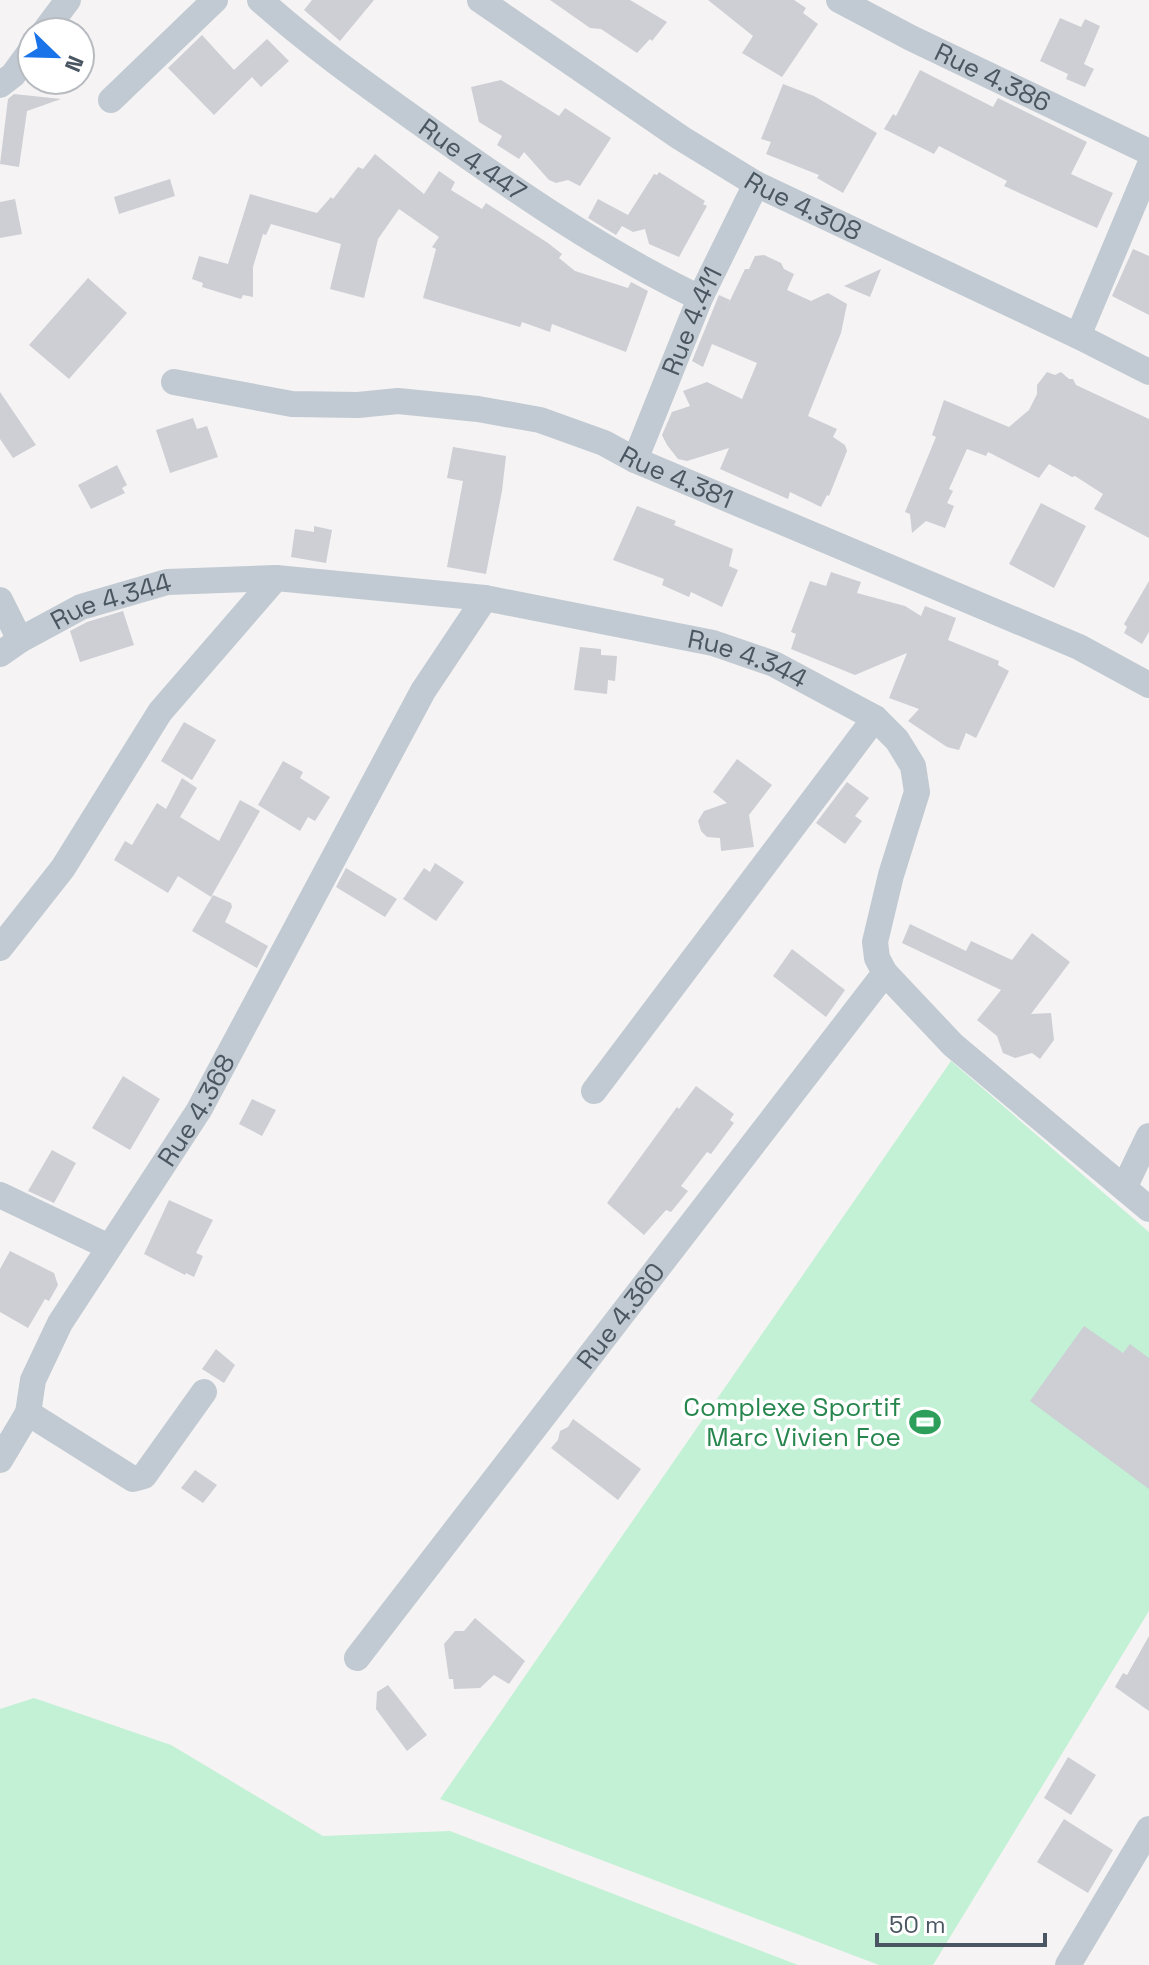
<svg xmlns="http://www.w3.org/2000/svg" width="1149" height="1965" viewBox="0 0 1149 1965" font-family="'Space Grotesk',sans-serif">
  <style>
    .green { fill: #c3f1d5 }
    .building { fill: #cdcfd5 }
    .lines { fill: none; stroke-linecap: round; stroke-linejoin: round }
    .minor { stroke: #c1cad2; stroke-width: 26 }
    .labels { text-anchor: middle; stroke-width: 7; stroke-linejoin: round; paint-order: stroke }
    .street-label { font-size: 26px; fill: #4a5661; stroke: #fff }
    .leisure-label { font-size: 26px; fill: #27864d; stroke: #fff; text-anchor: end }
  </style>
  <rect width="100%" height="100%" fill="#f5f3f3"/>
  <!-- green -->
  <path class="green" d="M951,1061L1149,1232V1611L933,1965H879L440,1799Z
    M34,1698L171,1745L323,1836L450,1831L798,1965H0V1709Z"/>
  <!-- building -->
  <path class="building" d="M312,0H374L340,41L304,10Z
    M550,0H630L667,22L652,41L650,39L637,53L601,29L590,28Z
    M708,0H794L806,8L803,13L818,24L782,77L742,53L753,36Z
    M1060,18L1081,27L1085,19L1100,26L1084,64L1094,69L1085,87L1066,79L1068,74L1040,61Z
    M202,35L234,70L267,39L289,61L261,87L252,77L214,115L168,68Z
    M920,70L993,107L998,98L1087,142L1071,174L1113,193L1097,228L1004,186L1007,181L939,146L934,154L884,129L893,114L896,116Z
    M501,80L559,116L565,108L611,138L580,186L568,180L556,183L549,180L524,152L519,159L497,145L502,136L479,122L471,87Z
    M783,84L814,96L877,133L843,193L817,178L819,175L766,154L771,142L761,139Z
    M14,94L61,99L27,111L19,167L0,164L8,99Z
    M375,154L424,194L439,171L455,182L451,190L482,209L486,203L548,243L562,254L559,258L575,271L628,288L631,282L648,291L626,352L552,324L550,332L522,322L520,327L423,298L436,249L432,247L439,237L399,209L378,239L364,298L330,289L341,244L271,224L266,235L263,234L253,267V297L243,295L241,299L202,287L203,283L192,279L199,256L228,264L250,194L317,213L331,197L333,199L358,167L363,169Z
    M659,172L705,201L703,204L707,206L679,257L649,244L645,229L633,232L622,226L616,235L588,218L598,199L628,215L654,174L657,175Z
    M170,179L175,196L119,214L114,197Z
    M15,199L22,234L0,238V202Z
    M1133,249L1149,256V315L1112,296Z
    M764,255L781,263L784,269L794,274L787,290L811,301L828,293L847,304L841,333L808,416L837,429L833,437L845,445L847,451L829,496L827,495L821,507L790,492L788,499L720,469L729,448L687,461L678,459L667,445L662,435L672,412L690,406L683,391L707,382L742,399L757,363L712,344L703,367L692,361L719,295L730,300L726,309L745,269H749L755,256Z
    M881,269L870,297L844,286Z
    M88,278L127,313L69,379L29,345Z
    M1047,372L1055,375L1061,372L1069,379H1073L1076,385L1149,419V538L1094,509L1103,494L1075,476L1072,477L1049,464L1039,478L988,452L986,456L967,449L949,489L953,491L947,503L954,506L945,528L926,521L912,533L910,514L905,512L936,437L932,435L944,400L1009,427L1029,410L1037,394V385Z
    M0,392L36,445L13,458L0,439Z
    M193,418L197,429L207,426L218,457L170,473L156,430Z
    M453,447L506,456L502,491L486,574L447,567L463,481L447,478Z
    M117,465L127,485L122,488L125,493L91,509L78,485Z
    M1041,503L1086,526L1054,588L1009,564Z
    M637,506L676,521L674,525L733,549L729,566L738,570L722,607L691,592L689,597L662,585L664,579L613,560Z
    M314,526L332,530L326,563L291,557L295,529L314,532Z
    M831,572L861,582L857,593L905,606L921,616L925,606L956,618L948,640L999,661L998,665L1009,671L976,738L966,733L959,750L947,747L908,721L919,709L889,698L907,653L855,675L791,649L796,634L791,632L810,581L826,586Z
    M1149,581V632L1142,644L1124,633L1127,627L1124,624Z
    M123,611L134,645L80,662L70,631L87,622Z
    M580,647L601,649V655L617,656L615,681L608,680L607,694L574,690Z
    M184,722L216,740L192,780L161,761Z
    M737,759L772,785L749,815L754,847L721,851L720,838L707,837L701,831L698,821L704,811L727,803L713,792Z
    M283,761L303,772L300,778L330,797L315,821L308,817L300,831L258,805Z
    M182,778L197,788L180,817L219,841L240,800L260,811L211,897L178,876L168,893L114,860L125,841L132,845L157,803L166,809Z
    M847,782L869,798L855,816L862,821L845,844L816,823Z
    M435,863L464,882L436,921L403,899L424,868L430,872Z
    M346,868L397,899L385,917L336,887Z
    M213,895L231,903L232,907L225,922L268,946L257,968L192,931Z
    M910,924L966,951L971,941L1012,960L1032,933L1070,962L1031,1014L1051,1013L1054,1040L1040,1059L1032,1053L1015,1058L1003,1053L997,1036L977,1020L1001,990L902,943Z
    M792,949L845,990L826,1017L773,976Z
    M123,1076L160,1099L130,1150L92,1128Z
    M696,1086L734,1114L730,1120L734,1123L711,1154L707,1152L681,1186L688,1191L671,1212L666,1210L644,1235L607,1203L677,1107L679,1109Z
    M252,1099L276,1110L262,1136L239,1124Z
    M52,1150L76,1163L54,1203L28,1191Z
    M169,1200L213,1220L196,1253L203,1256L194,1277L186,1273L185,1275L144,1254Z
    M10,1251L54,1273L58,1285L49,1301L45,1299L28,1328L0,1312V1269Z
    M1084,1326L1123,1353L1130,1344L1149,1358V1489L1030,1401Z
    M216,1349L235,1365L224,1383L202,1369Z
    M573,1419L641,1469L618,1500L551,1448L558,1440L560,1431L568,1427Z
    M195,1470L217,1485L203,1503L181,1488Z
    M475,1618L525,1661L509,1684L494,1675L480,1688L454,1689L453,1679H449L444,1644L455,1631H464Z
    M1149,1636V1711L1115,1687L1123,1673L1127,1675Z
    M388,1685L427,1735L407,1751L376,1709L377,1692Z
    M1068,1757L1096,1775L1071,1815L1044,1798Z
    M1064,1819L1113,1850L1088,1893L1037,1862Z"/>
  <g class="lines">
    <!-- minor -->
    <g class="minor">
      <path id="s1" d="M260,0C315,49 371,88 430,130C516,191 605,253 700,298"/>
      <path id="s2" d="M480,0L681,138L756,184L1078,336L1149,372"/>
      <path id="s3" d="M839,0L911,38L1149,152"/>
      <path d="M44,32L68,0"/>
      <path d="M0,85L13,75L32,49"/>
      <path d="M111,100L215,0"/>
      <path d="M1078,336L1149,167"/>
      <path id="s4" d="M174,382L292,404L358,405L398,401L478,409L540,420L604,443L635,460L1079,647L1149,685"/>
      <path id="s5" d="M635,460L700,298L756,184"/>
      <path d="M0,600L20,640"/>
      <path id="s6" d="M0,654L20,640L81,607L167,582L276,578L485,598L713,643L774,664L875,718L897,740L913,766L917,792L891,875L875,942L877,958L885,973L953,1045L1149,1209"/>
      <path d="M0,948L63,868L160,712L276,578"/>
      <path d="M594,1091L875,718"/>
      <path d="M1124,1188L1149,1136"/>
      <path d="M0,1195L109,1247"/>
      <path id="s7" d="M204,1392L144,1476L133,1479L28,1413L33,1380L60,1323L199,1110L423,691L485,598"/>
      <path d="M0,1460L28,1413"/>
      <path id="s8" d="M357,1658L885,973"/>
      <path d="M1068,1965L1149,1829"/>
    </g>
  </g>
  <!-- icons -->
  <defs>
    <symbol id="stadium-bare" viewBox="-9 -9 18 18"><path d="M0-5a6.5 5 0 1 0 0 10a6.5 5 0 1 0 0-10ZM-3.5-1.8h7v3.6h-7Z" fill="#2e9e5b" stroke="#fff" stroke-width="2.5" paint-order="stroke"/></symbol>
  </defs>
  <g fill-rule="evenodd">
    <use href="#stadium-bare" x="903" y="1400" width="44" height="44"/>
  </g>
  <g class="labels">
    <!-- street labels -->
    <g class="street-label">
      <text dy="9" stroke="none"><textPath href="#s3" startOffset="172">Rue 4.386</textPath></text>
      <text dy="9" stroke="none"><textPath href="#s1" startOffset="266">Rue 4.447</textPath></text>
      <text dy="9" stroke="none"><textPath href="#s2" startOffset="384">Rue 4.308</textPath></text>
      <text dy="9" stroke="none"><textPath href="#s5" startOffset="150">Rue 4.411</textPath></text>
      <text dy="9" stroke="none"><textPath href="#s4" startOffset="518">Rue 4.381</textPath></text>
      <text dy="9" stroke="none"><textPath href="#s6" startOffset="124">Rue 4.344</textPath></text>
      <text dy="9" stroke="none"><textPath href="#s6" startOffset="772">Rue 4.344</textPath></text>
      <text dy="9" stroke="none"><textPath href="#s7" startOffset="588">Rue 4.368</textPath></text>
      <text dy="9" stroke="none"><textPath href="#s8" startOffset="432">Rue 4.360</textPath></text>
    </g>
    <!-- leisure labels -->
    <g class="leisure-label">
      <text x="901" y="1416">Complexe Sportif<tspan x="901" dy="30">Marc Vivien Foe</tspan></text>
    </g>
  </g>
  <!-- north arrow -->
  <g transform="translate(56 56) rotate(113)"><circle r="38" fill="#ffffff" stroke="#b7bbc0" stroke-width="2"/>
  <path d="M0-6L14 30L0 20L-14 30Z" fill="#1a73e8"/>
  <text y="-12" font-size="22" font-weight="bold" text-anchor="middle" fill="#4a5661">N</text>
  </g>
  <!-- scale -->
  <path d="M877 1933v12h168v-12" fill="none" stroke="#4a5661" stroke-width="4"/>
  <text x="889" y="1933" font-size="24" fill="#4a5661" stroke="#ffffff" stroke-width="6" paint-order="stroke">50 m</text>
</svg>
